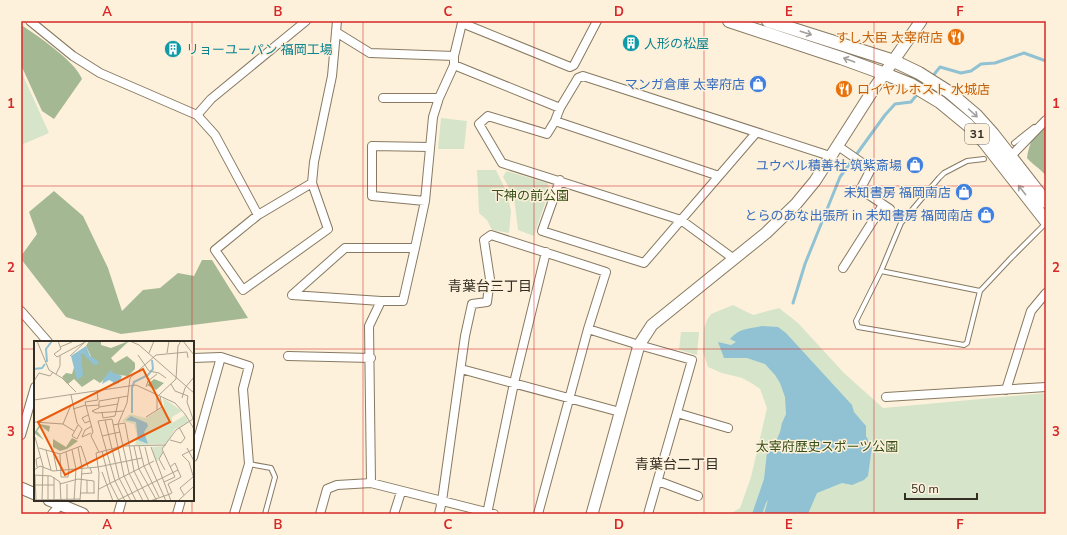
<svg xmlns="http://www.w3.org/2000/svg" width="1067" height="535" viewBox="0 0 1067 535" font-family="'Nunito Sans','Noto Sans JP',sans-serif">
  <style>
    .green { fill: #d6e5c9 }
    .forest { fill: #a4b893 }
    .water { fill: #91c2d3 }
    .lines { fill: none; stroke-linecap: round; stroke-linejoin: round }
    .stream { stroke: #91c2d3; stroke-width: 3 }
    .lane-casing { stroke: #887a62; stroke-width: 6 }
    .street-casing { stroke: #887a62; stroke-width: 10 }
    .secondary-casing { stroke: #887a62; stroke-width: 13 }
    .primary-casing { stroke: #887a62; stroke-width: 14 }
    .lane { stroke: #fff; stroke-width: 4 }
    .street { stroke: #fff; stroke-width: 8 }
    .secondary { stroke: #fff; stroke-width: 11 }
    .primary { stroke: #fff; stroke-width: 12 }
    .oneway { stroke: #a3a09c }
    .grid { fill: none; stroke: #d62828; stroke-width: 1; stroke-opacity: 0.55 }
    .labels { text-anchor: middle; stroke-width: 3; stroke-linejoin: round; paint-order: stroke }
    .shield { fill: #fdf1db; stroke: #70685a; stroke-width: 1 }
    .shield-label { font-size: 12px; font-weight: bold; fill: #332d23 }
    .food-label { font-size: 13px; fill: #c56008; stroke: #fdf1db; text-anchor: end }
    .culture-label { font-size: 13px; fill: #0d838f; stroke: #fdf1db; text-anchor: start }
    .shop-label { font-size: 13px; fill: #366cbe; stroke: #fdf1db; text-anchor: end }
    .park-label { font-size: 13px; fill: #364f18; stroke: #fdf1db }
    .neighbourhood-label { font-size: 14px; fill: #332d23; stroke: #fdf1db }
    .inset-river { fill: none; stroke: #91c2d3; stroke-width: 2 }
    .inset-road { fill: none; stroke: #aca391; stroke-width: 1 }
    .view { fill: #e8590c; fill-opacity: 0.15; stroke: #e8590c; stroke-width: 2 }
    .inset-edge { fill: none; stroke: #332d23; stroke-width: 2 }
    .neatline { fill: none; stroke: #d62828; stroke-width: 1.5 }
    .grid-label { font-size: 13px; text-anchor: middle; font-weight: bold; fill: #d62828 }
  </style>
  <rect width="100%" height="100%" fill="#fdf1db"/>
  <!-- green -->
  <path class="green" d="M21,71L49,133L21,145Z
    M441,118L467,121L464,149H438Z
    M477,170H496L507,193L511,211L509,233L492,230L487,220L479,213Z
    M506,171L547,183L550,188L534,236L518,230L514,197L503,177Z
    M733,305L753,315L779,308L798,323L844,373L883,408L1046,393V514H730L740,508L751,477L767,408L760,389L753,384L742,378L722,373L708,367L703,352L704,328L707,320L711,314Z
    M681,332H699L697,355L679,350Z"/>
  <!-- forest -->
  <path class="forest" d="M21,25C37,35 76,62 82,79L54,119L42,111L21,65Z
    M1046,125V176C1041,169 1033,165 1027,158C1029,143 1034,133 1046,125Z
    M54,191L83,216L108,268L122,311L143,290L160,288L178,273L194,276L202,260H212L248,318L121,334L66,317L21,259V256L37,234L29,212Z"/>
  <!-- water -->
  <path class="water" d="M762,326L778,327L786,333L852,405L854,412L866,426V436L872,447L868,476L864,480L852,485L842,483L817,493L808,514H764L768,500L766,503L762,514H752L764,479L767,452L771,445L774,446L780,432L782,423L786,414L785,397L780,383L775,375L765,364L747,358H724L718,342L731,345L736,342L730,339C739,328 749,329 762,326Z"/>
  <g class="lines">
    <!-- stream -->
    <path class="stream" d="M932,77L940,67L961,73L971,71L981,64L995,63L1024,53L1046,61
      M793,303L805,264L840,177L885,115L895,104L911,102L919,92"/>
    <defs>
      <path id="lane" d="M1014,143L1034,127
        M984,159L967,161L944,173L939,178L901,223L881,271L856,321L858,327L964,345L967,343L980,291L1011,258L1046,223
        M881,271L980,291
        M249,464L271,468L275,477L265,514"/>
      <path id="street" d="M30,21L73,56L100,73L197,115L215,135L258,215
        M336,32L370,53L454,56
        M454,65L560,108
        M383,98H439
        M197,115L211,99L306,21
        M555,121L719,176
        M838,146L871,169L861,188L866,193L890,209
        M1010,157L1046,120
        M560,180L542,231L644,263L756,133
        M312,183L258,215L215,250L243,290L328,229L312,183L314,162L332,76L337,21
        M425,201L372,196V146L430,147
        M734,259L681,220L502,163L479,124L488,116L547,134L555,121L560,108L578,78L583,76L830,156
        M843,268L883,205
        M381,301L292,295L345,248H415
        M21,311L48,342
        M588,329L639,345L692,360L648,514
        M288,356L371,358
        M193,358L221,357L249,366L243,389L249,464L234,514
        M461,369L620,412
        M1006,390L1031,311L1046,293
        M886,397L1046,387
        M677,413L728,428
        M21,435L35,387
        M193,457L221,357
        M658,481L698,496
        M371,483L369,326L381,301H403L415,248L425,201L433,117L439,98L454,65V56L462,23L570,67L574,65L597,21
        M52,514L60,505L61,501
        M118,514L122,500
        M177,514L181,500
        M320,514L327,489L337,485L371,483L494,514
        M394,514L401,492
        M439,514L442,501L465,336L472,304L487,302L490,279L484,240L491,235L606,272L588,329L538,514
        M487,514L514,383L546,252"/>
      <path id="secondary" d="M21,488L35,494
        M49,500L83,514
        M592,514L639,345L652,325L766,233L796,204L815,181L875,87L921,21"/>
      <path id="primary" d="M729,21L841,58L885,74L910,84L940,102L968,125L985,143L1046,221
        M768,21L894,61L919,73L949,92L976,115L993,134L1046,202"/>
    </defs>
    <!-- lane casing -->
    <use href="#lane" class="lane-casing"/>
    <!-- street casing -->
    <use href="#street" class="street-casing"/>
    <!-- secondary casing -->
    <use href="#secondary" class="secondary-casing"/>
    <!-- primary casing -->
    <use href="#primary" class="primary-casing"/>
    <!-- lane -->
    <use href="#lane" class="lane"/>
    <!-- street -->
    <use href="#street" class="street"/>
    <!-- secondary -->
    <use href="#secondary" class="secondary"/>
    <!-- primary -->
    <use href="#primary" class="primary"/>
  </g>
  <!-- one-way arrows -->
  <defs><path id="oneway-shaft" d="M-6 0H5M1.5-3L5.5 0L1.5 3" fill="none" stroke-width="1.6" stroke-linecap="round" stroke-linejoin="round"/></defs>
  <g class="oneway">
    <use href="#oneway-shaft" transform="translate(806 33) rotate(18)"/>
    <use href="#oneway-shaft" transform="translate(849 60) rotate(-160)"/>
    <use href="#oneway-shaft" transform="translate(973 113) rotate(42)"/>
    <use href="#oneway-shaft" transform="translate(1022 190) rotate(-128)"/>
  </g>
  <!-- grid -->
  <path class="grid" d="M192,21V342M363,21V514M534,21V514M704,21V514M874,21V514M21,186H1046M21,349H35M193,349H1046M192,500V514"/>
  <!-- icons -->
  <defs>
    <symbol id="restaurant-disc" viewBox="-11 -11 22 22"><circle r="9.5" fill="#e8710a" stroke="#fdf1db"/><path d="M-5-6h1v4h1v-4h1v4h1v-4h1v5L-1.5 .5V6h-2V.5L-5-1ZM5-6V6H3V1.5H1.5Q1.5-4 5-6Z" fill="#fff"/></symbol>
    <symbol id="building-disc" viewBox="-11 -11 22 22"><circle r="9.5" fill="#0f9aa8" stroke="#fdf1db"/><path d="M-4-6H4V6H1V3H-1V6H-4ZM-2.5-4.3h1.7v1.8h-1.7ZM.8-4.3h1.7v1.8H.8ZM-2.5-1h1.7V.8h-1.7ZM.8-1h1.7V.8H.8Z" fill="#fff"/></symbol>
    <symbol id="shop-disc" viewBox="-11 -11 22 22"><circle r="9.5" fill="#3f7fe0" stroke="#fdf1db"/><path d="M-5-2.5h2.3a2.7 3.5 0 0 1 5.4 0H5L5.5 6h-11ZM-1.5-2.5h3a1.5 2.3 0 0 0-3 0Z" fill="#fff"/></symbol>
  </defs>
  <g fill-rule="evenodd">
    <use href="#restaurant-disc" x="946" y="27" width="20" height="20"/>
    <use href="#building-disc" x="621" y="33" width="20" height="20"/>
    <use href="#building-disc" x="163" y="39" width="20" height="20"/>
    <use href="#shop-disc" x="748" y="74" width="20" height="20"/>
    <use href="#restaurant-disc" x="834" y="79" width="20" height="20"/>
    <use href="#shop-disc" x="905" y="155" width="20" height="20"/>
    <use href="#shop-disc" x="954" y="182" width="20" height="20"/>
    <use href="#shop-disc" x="976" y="205" width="20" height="20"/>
  </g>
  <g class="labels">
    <!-- shield labels -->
    <rect class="shield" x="965" y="124" width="24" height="20" rx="3"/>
    <g class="shield-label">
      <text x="977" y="138">31</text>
    </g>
    <!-- food labels -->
    <g class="food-label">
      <text x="943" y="42">すし大臣 太宰府店</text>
      <text x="857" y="94" text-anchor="start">ロイヤルホスト 水城店</text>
    </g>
    <!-- culture labels -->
    <g class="culture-label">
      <text x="644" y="48">人形の松屋</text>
      <text x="186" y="54">リョーユーパン 福岡工場</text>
    </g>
    <!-- shop labels -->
    <g class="shop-label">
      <text x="745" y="89">マンガ倉庫 太宰府店</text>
      <text x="902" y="170">ユウベル積善社 筑紫斎場</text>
      <text x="951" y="197">未知書房 福岡南店</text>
      <text x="973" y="220">とらのあな出張所 in 未知書房 福岡南店</text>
    </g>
    <!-- park labels -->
    <g class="park-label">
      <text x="530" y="200">下神の前公園</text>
      <text x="827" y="451">太宰府歴史スポーツ公園</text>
    </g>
    <!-- neighbourhood labels -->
    <g class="neighbourhood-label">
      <text x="490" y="291">青葉台三丁目</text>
      <text x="677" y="469">青葉台二丁目</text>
    </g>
  </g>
  <!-- overview -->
  <g transform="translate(34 341)">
    <rect width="160" height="160" fill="#fdf1db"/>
    <path d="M129,57L148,70L138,76V82L151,74L154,81L141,88L132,103L101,104L103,94L100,83L88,80L96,73L112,77L130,66ZM131,105L127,108L129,111L122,122L118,106Z" fill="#d6e5c9"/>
    <path d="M55,0H67V4L77,7L95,0L77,17L81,22L93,15L101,22V28L94,35L76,33L66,42L60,38L48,46L40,38L34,43L28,36L32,32L38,33L41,23V31L47,29V11L59,20L52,5ZM120,38L130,42L122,49L113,44ZM6,83L16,85L15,91L7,85L3,90L10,99L0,92ZM38,97L44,100L33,108L26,110L19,106V98L32,106Z" fill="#a4b893"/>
    <path d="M52,5L56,15L63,19L65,23L60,24L47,11L49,35L43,39L37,15ZM77,29L79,32L88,35L85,42L78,44L79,41L75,39L68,43L70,37ZM97,75L113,82L114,85L110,91L114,103L104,99L102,81L92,79Z" fill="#91c2d3"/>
    <path class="inset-river" d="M13,21L12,8L18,0M0,28L8,27L11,23M98,72V47L100,41L114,34L119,28L118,19"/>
    <path class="inset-road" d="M3,0L15,29L28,37L42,51M24,0L27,8L20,13L23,16L53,0M96,0L105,4L160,52M149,0L160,14M26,6L38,1M115,12L120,0M133,12L135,0M104,14L115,30L125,32L132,37M36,15L50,2M22,33L26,25V15M0,40L5,32L16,35L19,31M112,46L114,40L123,33M63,50L64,59L51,61L59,91L57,95L65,111M37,54L43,82L48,88L43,98L38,95L44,84M123,54V69M125,54L142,38L144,5L147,0M148,57L151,47L160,36M0,59L102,44L141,62L151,73L160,88M52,65L65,64M65,66L84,63M39,68L52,64M90,70L62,72L58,70L65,67V60L94,55M68,71L69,77L81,75L85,57M54,74L48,77L51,82L56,80M112,76L128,66L126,55M71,79L85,137L97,160M0,81L29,83L40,90M29,83L37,64M79,84L91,82L100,130L115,160M57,92L48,96L51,89L58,85M68,95L86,91M1,96L9,125L8,160M136,99L147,102L151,97L145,86M100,105L105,128L123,160M105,105L110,125L125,156M44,106L48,127L46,160M111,106L115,122L132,160M117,106L137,160M5,107L26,113L47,105L54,126M153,107L160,120M160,108L148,114L155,121L160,138M12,109L17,129M38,109L42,128L40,160M19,110L23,130M68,110L76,142L85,160M129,111L125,118L131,129M26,113L27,136H34L35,128L32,111M3,126L2,118L7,116M0,129L6,125L19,130L64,126L108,117M68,131L79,160M47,133L58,132L56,127M0,134L17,135L26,141L27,160M1,134L2,160M14,135V159M20,136V159M53,139V152M130,141L141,136L128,108L142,89L159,78L153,61L154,55L141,50L137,43M26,143L44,138L60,140V152M33,143V159M1,144H20M65,148L120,120M46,152H61M136,153L138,152L134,143L147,136L141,122L136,126M150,154L146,147L159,136M0,159L46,158M64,160L65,132L62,112L89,105L132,104M82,160L144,129M91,160L81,140L64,80L78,78L90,135L102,160M109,160L95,132L84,83L93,62L96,37L122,14L153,11L154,17M116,160L136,153M144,160L160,145"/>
    <path class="view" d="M109,28L136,81L31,134L4,81Z"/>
    <rect width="160" height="160" class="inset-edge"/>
  </g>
  <!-- border -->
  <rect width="1067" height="535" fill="none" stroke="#fdf1db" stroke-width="44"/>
  <!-- scale -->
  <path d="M905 493v6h72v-6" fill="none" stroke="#332d23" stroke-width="2"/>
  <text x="911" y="493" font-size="12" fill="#332d23" stroke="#fdf1db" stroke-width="3" paint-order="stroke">50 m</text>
  <rect x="22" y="22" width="1023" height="491" class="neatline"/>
  <g class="grid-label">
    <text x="107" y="16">A</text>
    <text x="278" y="16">B</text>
    <text x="448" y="16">C</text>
    <text x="619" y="16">D</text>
    <text x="789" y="16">E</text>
    <text x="960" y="16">F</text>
    <text x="11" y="108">1</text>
    <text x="1056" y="108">1</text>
    <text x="11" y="272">2</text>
    <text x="1056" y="272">2</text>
    <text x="11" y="436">3</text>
    <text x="1056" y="436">3</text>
    <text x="107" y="529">A</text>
    <text x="278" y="529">B</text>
    <text x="448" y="529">C</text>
    <text x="619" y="529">D</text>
    <text x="789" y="529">E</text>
    <text x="960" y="529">F</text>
  </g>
</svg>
